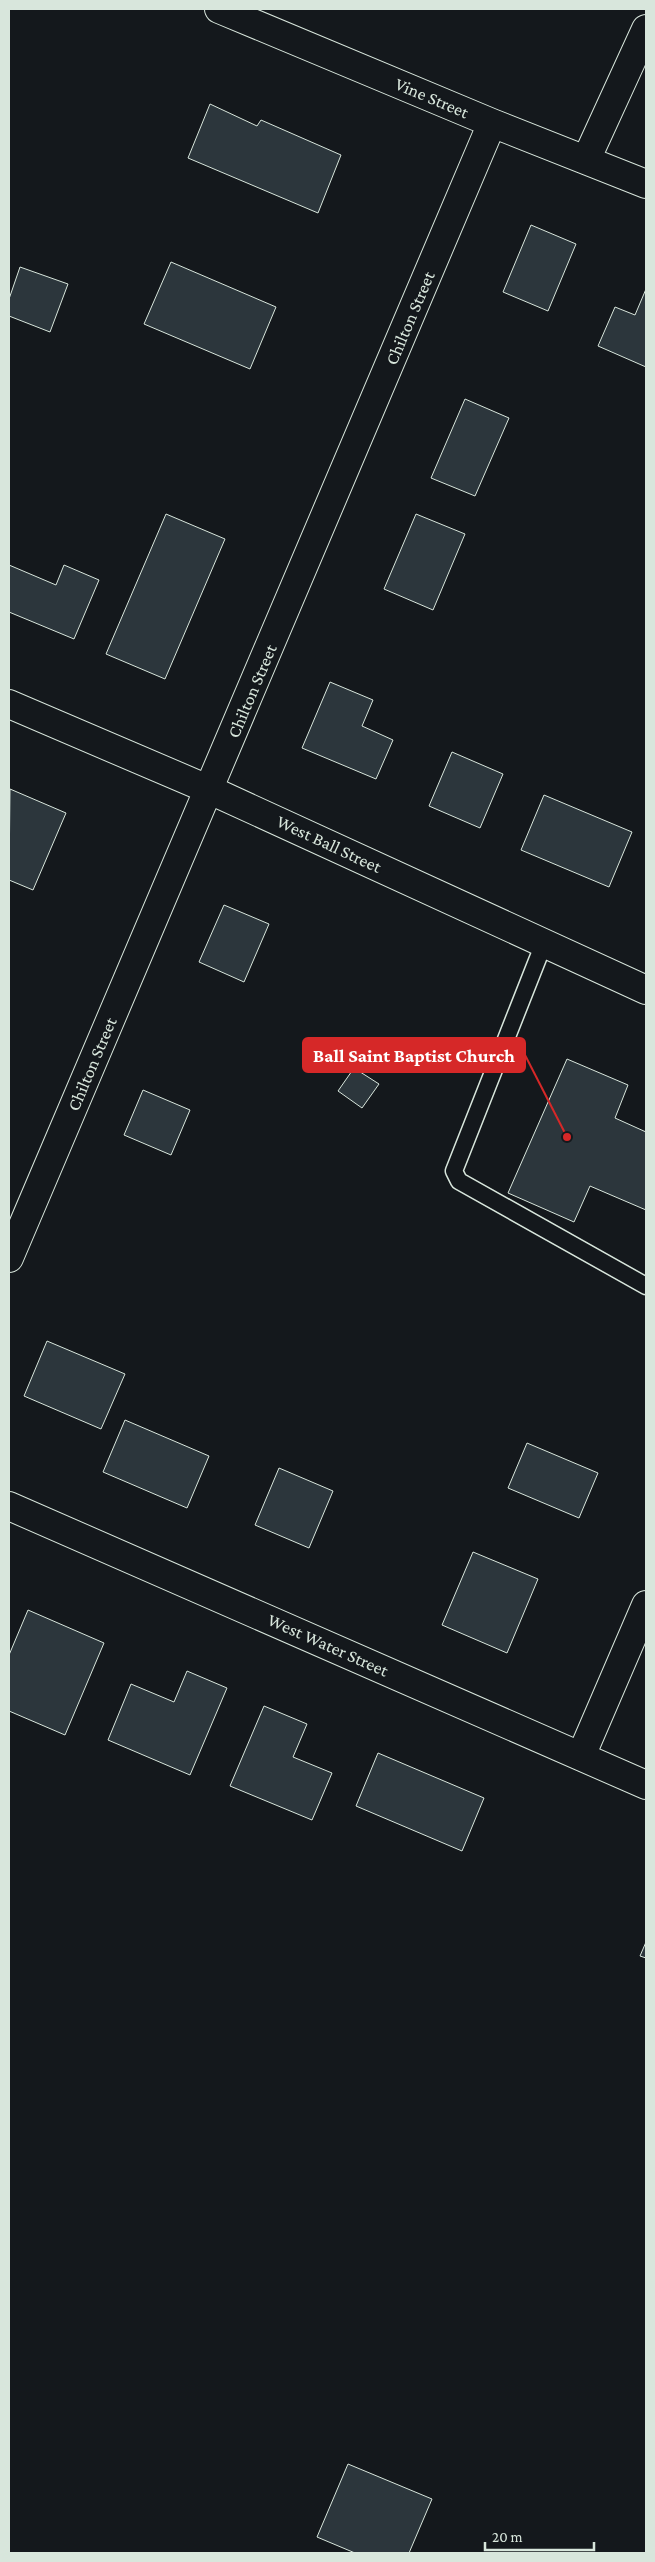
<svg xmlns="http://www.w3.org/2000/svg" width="655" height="2562" viewBox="0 0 655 2562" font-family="'Crimson Pro',serif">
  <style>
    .building { fill: #2c363c; stroke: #d8e6dc }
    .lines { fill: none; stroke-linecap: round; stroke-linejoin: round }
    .service-casing { stroke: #d8e6dc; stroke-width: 19 }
    .minor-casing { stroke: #d8e6dc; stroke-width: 30 }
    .service { stroke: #14181c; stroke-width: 16 }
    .minor { stroke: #14181c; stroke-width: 28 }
    .labels { text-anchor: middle; stroke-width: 4; stroke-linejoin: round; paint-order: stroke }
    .street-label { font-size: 18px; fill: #d8e6dc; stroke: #14181c }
    .leader { fill: none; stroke: #d62828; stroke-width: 2 }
    .callout-dot { fill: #d62828; stroke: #14181c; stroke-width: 2 }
    .callout { fill: #d62828; stroke: #d62828; stroke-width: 2 }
    .callout-label { font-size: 19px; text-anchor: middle; font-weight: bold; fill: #fff }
  </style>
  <rect width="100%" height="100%" fill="#14181c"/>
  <!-- building -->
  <path class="building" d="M210,104L257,126L261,120L341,155L318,213L188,158Z
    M531,225L576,244L548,311L503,292Z
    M171,262L276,307L250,369L144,324Z
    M20,267L68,284L50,332L9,316V299Z
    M646,289V367L598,346L615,307L635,315Z
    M465,399L509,418L475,496L431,478Z
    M166,514L225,539L165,679L106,654Z
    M416,514L465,534L433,610L384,589Z
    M9,565L56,585L64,565L99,580L74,639L9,612Z
    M330,682L373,700L362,726L393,740L376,779L302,748Z
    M452,752L503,774L480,828L429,806Z
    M10,789L66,813L33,890L9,880Z
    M544,795L632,832L609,887L521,850Z
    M224,905L269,924L244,982L199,962Z
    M567,1059L628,1085L615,1118L646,1132V1210L590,1186L574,1222L508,1193Z
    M354,1068L379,1084L362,1108L338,1091Z
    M143,1090L190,1110L171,1155L124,1135Z
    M47,1341L125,1374L101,1429L24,1396Z
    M125,1420L209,1456L187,1508L103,1472Z
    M527,1443L598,1473L579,1518L508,1488Z
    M279,1468L333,1491L309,1548L255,1525Z
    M473,1552L538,1579L507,1653L442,1625Z
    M28,1610L104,1643L65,1735L9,1711V1655Z
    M187,1671L227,1688L190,1775L108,1740L131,1684L174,1702Z
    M264,1706L307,1724L293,1757L332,1773L312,1820L230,1786Z
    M378,1753L484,1798L462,1851L356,1806Z
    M646,1942V1958L640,1956Z
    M348,2464L432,2499L409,2553H355L317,2537Z"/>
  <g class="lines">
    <defs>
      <path id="service" d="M544,943L454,1171L459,1181L646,1286"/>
      <path id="minor" d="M219,9L492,123L646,184
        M586,160L646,29
        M9,704L210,790L646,990
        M9,1258L492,123
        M9,1506L646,1785
        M581,1756L646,1605"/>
    </defs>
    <!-- service casing -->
    <use href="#service" class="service-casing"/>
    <!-- minor casing -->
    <use href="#minor" class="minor-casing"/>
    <!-- service -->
    <use href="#service" class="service"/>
    <!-- minor -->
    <use href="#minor" class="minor"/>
  </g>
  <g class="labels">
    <!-- street labels -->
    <g class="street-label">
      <text transform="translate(432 98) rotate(23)" y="6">Vine Street</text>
      <text transform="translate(410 318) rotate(-67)" y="6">Chilton Street</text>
      <text transform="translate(252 691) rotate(-67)" y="6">Chilton Street</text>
      <text transform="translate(329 844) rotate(25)" y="6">West Ball Street</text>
      <text transform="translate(92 1064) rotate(-67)" y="6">Chilton Street</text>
      <text transform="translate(328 1645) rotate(24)" y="6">West Water Street</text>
    </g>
  </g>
  <!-- callouts -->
  <path class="leader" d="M567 1137L525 1055"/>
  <circle class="callout-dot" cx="567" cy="1137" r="5"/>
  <rect class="callout" x="303" y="1038" width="222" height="34" rx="5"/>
  <g class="callout-label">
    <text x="414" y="1062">Ball Saint Baptist Church</text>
  </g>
  <!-- border -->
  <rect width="655" height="2562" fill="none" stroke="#d8e6dc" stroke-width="20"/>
  <!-- scale -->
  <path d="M485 2542v8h109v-8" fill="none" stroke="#d8e6dc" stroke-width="2.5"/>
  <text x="492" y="2542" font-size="15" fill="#d8e6dc" stroke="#14181c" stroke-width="4" paint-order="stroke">20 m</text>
</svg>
